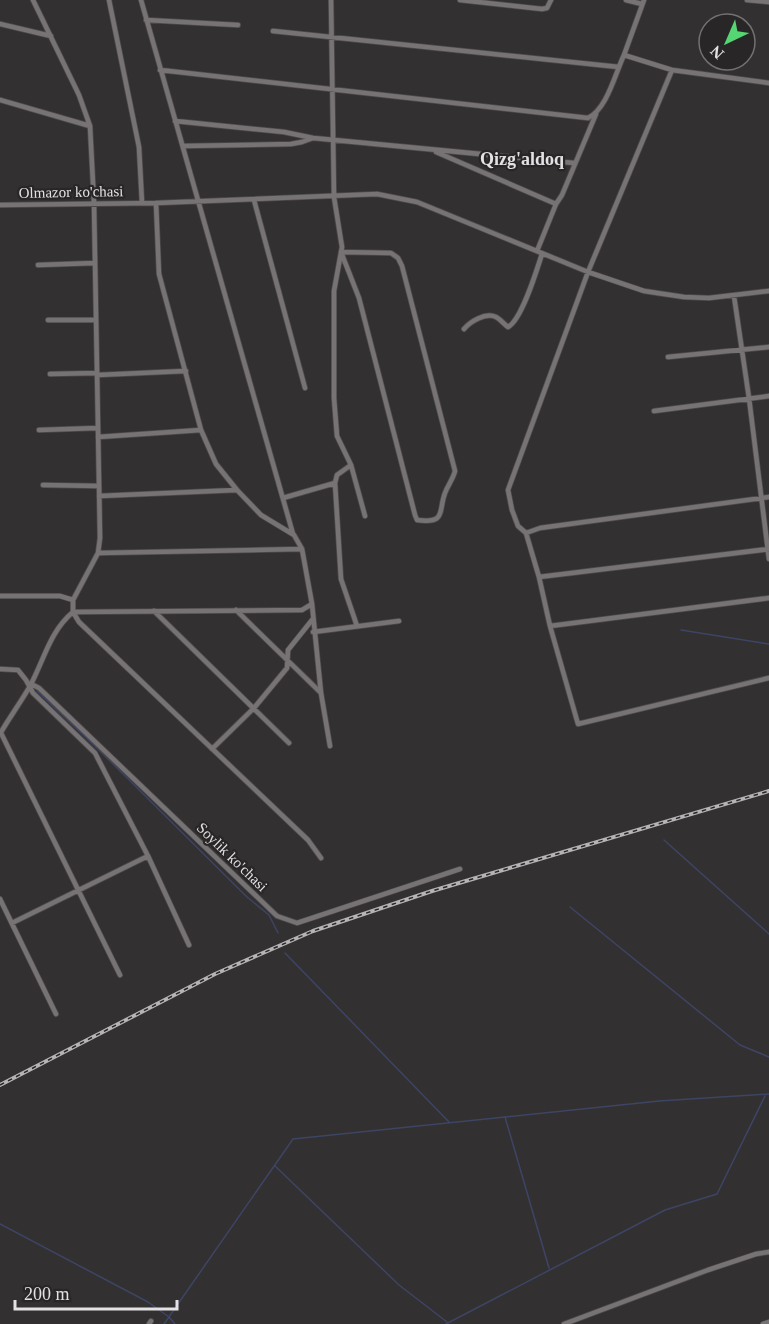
<svg xmlns="http://www.w3.org/2000/svg" width="769" height="1324" viewBox="0 0 769 1324" font-family="Georgia,serif">
  <style>
    .lines { fill: none; stroke-linecap: round; stroke-linejoin: round }
    .stream { stroke: #3d4565; stroke-width: 1.5 }
    .street-casing { stroke: #4e4c4e; stroke-width: 6 }
    .street { stroke: #777375; stroke-width: 4.5 }
    .rail-casing { stroke: #b5b3b5; stroke-width: 4 }
    .rail { stroke: #292627; stroke-width: 1.5; stroke-dasharray: 4.5; stroke-linecap: butt }
    .labels { text-anchor: middle; stroke-width: 4.5; stroke-linejoin: round; paint-order: stroke }
    .street-label { font-size: 15px; fill: #e3e1e3; stroke: #292627 }
    .quarter-label { font-size: 18px; font-weight: bold; fill: #e3e1e3; stroke: #292627 }
  </style>
  <rect width="100%" height="100%" fill="#333031"/>
  <g class="lines">
    <!-- stream -->
    <path class="stream" d="M681,630L769,644
      M37,691L100,751L247,897L269,915L278,933
      M664,840L769,934
      M570,907L740,1045L769,1057
      M285,953L449,1122
      M505,1117L549,1268
      M275,1166L399,1285L447,1322
      M0,1224L148,1302L169,1317L175,1324
      M164,1324L293,1139L659,1101L769,1094
      M446,1324L665,1210L717,1194L765,1096"/>
    <defs>
      <path id="street" d="M33,0L79,95L90,126L94,203L100,538L98,553L73,600V612L79,622L308,840L321,858
        M109,0L139,147L142,203
        M141,0L293,534
        M331,0L334,197L342,247L334,291V398L337,436L351,465L365,516
        M460,0L542,9L547,8L551,0
        M626,0L642,4
        M747,0L769,2
        M146,20L238,25
        M0,24L51,36
        M273,31L619,67
        M624,55L644,0
        M160,70L588,118C607,109 615,74 624,55L672,70L769,83
        M672,70L588,272L508,490L512,510L518,526L526,533L540,528L769,497
        M0,100L90,126
        M175,121L284,132L313,138L574,163
        M183,146L291,144L302,142L313,138
        M436,152L556,204L537,251
        M254,200L305,388
        M156,203L377,194L417,202L588,272L644,291L684,297L709,298L769,291
        M556,204L562,195L596,114
        M0,205L156,203L159,274L201,430L216,464L237,490L261,515L294,535L302,549L312,604L321,693L330,746
        M341,252L391,253L398,258L402,266L455,471C453,479 448,485 445,493C438,511 447,524 417,520L415,515L359,298Z
        M38,265L95,263
        M734,296L749,398L769,559
        M48,320H96
        M464,329C470,322 485,312 496,317C500,319 504,324 508,327C522,320 537,269 542,254
        M668,357L769,347
        M50,374L97,373
        M97,375L186,371
        M654,411L769,396
        M39,430L98,428
        M98,437L201,430
        M351,465L337,475L335,483L341,579L357,626
        M43,485L99,486
        M99,496L237,490
        M283,498L335,483
        M526,533L539,577L550,626L578,724L769,678
        M98,553L302,549
        M539,577L769,549
        M0,596H60L73,600
        M236,610L320,692
        M154,611L289,743
        M550,626L769,598
        M313,632L399,621
        M0,669L18,670L26,680L33,693L95,753L148,856L189,945
        M31,684L39,688L277,916L297,923L460,869
        M1,733L120,975
        M0,734C9,718 21,702 30,686C44,660 50,631 73,612L302,610L312,604
        M212,749L254,708L287,668L288,650L312,620
        M0,899L56,1014
        M12,923L148,856
        M149,1324L151,1321
        M564,1324L708,1270L756,1254L769,1252
        M763,1324L769,1322"/>
    </defs>
    <!-- street casing -->
    <use href="#street" class="street-casing"/>
    <!-- street -->
    <use href="#street" class="street"/>
    <defs>
      <path id="rail" d="M0,1085L215,974L313,931L432,891L769,791"/>
    </defs>
    <!-- rail casing -->
    <use href="#rail" class="rail-casing"/>
    <!-- rail -->
    <use href="#rail" class="rail"/>
  </g>
  <g class="labels">
    <!-- street labels -->
    <g class="street-label">
      <text transform="translate(71 192) rotate(-1)" y="5">Olmazor ko'chasi</text>
      <text transform="translate(232 857) rotate(44)" y="5">Soylik ko'chasi</text>
    </g>
    <!-- quarter labels -->
    <g class="quarter-label">
      <text x="522" y="165">Qizg'aldoq</text>
    </g>
  </g>
  <!-- north arrow -->
  <g transform="translate(727 42) rotate(224)"><circle r="28" fill="#292627" stroke="#737172" stroke-width="1.5"/>
  <path d="M0-4.5L10 22L0 15L-10 22Z" fill="#55d672"/>
  <text y="-9" font-size="16" font-weight="bold" text-anchor="middle" fill="#e3e1e3">N</text>
  </g>
  <!-- scale -->
  <path d="M15 1300v9h162v-9" fill="none" stroke="#e3e1e3" stroke-width="3"/>
  <text x="24" y="1300" font-size="18" fill="#e3e1e3" stroke="#292627" stroke-width="4.5" paint-order="stroke">200 m</text>
</svg>
